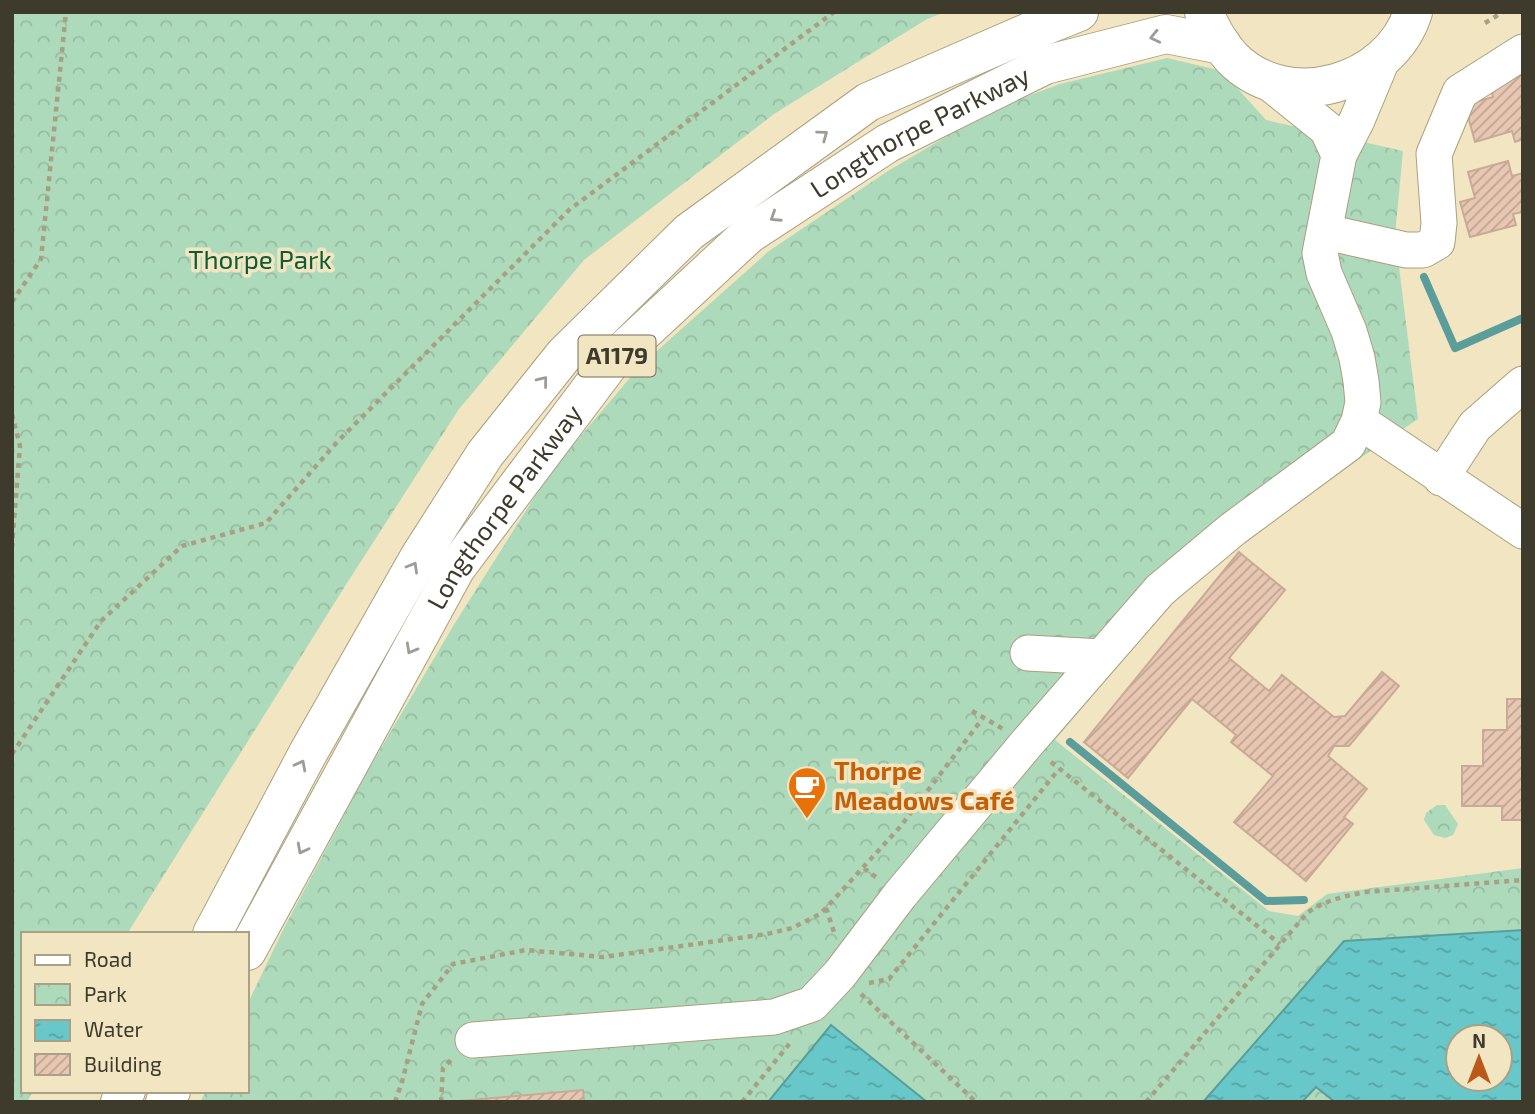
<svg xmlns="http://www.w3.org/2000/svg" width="1535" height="1114" viewBox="0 0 1535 1114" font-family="'Exo 2',sans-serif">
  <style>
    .park { fill: url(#park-crowns); fill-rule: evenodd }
    .water { fill: url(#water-ripples); stroke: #5b9d9a; stroke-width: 2; fill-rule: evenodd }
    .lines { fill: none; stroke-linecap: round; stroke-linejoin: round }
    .stream { stroke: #5b9d9a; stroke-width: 8 }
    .building { fill: url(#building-hatch); stroke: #caaa96; stroke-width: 2 }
    .minor-casing { stroke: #aa9f7e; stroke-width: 37 }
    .major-casing { stroke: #aa9f7e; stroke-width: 40 }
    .path { stroke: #a8a085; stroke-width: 4.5; stroke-dasharray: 5 5; stroke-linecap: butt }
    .minor { stroke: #fff; stroke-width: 35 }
    .major { stroke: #fff; stroke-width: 38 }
    .oneway { stroke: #9e9c96 }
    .labels { text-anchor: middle; stroke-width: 7; stroke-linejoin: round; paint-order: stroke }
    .shield { fill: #f1e5c2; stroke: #746d59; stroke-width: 2 }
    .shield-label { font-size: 24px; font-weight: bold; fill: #3e3a2c }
    .street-label { font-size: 26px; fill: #3e3a2c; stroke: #f1e5c2 }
    .park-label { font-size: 26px; fill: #0e5c35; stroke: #f1e5c2 }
    .food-label { font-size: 26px; font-weight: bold; fill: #c56008; stroke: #f1e5c2; text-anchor: start }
  </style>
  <defs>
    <pattern id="park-crowns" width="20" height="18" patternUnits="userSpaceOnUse" patternTransform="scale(1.75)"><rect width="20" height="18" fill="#addabb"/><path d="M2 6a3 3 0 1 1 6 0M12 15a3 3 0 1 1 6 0" fill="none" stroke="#96bca1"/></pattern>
    <pattern id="water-ripples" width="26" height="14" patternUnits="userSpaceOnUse" patternTransform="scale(1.75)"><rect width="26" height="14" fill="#67c7c9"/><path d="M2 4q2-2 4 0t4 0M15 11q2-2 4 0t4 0" fill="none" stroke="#56a3a3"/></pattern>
    <pattern id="building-hatch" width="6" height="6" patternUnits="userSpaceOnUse" patternTransform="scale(1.75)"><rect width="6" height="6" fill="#e8c7b2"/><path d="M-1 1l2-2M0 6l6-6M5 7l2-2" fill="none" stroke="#bda391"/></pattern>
  </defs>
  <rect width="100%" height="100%" fill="#f1e5c2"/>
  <!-- park -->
  <path class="park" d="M12,12H945L927,19L774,114L584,260L459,409L347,583L127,934H23V1091H33L27,1102H12Z
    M1167,58L1222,71L1266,120L1403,151L1395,235L1418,419L1288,507L1190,582L1055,740L1269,911L1298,916L1327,894L1523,868V1102H200L206,1091H247V1005L282,932L368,770L455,623L551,471L640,366L769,251L888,171L991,110L1060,84ZM1458,1037H1500V1079H1458Z
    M1437,805H1445L1458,824L1453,835L1445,838L1434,835L1424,820L1426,813Z"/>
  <!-- water -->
  <path class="water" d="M1523,930V1102H1335L1316,1087L1302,1102H1203L1344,941ZM1458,1037H1500V1079H1458Z
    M831,1025L927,1102H768Z"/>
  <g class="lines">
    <!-- stream -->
    <path class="stream" d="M1424,277L1455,348L1523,318
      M1070,742L1266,901L1304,900"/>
  </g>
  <!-- building -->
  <path class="building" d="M1523,73V139L1515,142L1512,131L1475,142L1465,105L1493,97L1489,83Z
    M1508,161L1512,176L1523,173V212L1513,214L1516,225L1470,237L1460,202L1475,198L1468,172Z
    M1239,552L1285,590L1229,658L1269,691L1282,675L1334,717L1345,716L1382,672L1399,686L1349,746H1334L1328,756L1367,789L1344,817L1353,824L1306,881L1234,822L1273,776L1231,742L1236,735L1192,699L1128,778L1084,742Z
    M1507,699H1523V820H1502V806H1462V766H1483V730H1507Z
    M583,1090L584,1102L459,1101Z"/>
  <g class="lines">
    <defs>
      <path id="minor" d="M1266,80L1327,129L1339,155
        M1326,232L1406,250H1423L1437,242L1439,223L1434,154L1460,92L1523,52
        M1359,421L1523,531
        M1441,478L1475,426L1523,384
        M1028,653L1102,657
        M473,1040L774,1017L812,1004L840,974L900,895L1027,743L1160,590L1233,529L1348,444L1359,421L1363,402L1361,381L1357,358L1349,331L1324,273L1320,253L1339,155L1357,120L1382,60"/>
      <g id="major">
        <path d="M1204,12C1211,29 1219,44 1232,58C1287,114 1390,85 1413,12"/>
        <path d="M212,934L308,753L420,556L485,454L564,355L689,232L868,102L1029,32L1079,12"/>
        <path id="s1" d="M247,951L456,568L610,363L749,234L888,143L1045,65L1166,34L1222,45"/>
        <path d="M120,1102L126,1091"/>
        <path d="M165,1102L171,1091"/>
      </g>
    </defs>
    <!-- minor casing -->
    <use href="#minor" class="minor-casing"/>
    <!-- major casing -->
    <use href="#major" class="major-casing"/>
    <!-- path -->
    <path class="path" d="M1485,23L1503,12
      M12,302L41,259L66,12
      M12,414L20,446L12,546
      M972,711L1003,729
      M12,754L101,621L182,546L266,523L338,441L569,210L834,12
      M1051,762L1280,944
      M864,868L877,878
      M826,908L834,932
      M869,983L889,979L1059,769
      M861,994L976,1102
      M395,1102L402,1082L422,1004L453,964L526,950L603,957L767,934L792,928L820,914L826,908L900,827L983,718
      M441,1102L443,1068L452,1059
      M742,1102L790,1043
      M1146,1102L1307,913C1326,900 1344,896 1366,892L1523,880"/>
    <!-- minor -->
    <use href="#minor" class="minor"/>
    <!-- major -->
    <use href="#major" class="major"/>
  </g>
  <!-- one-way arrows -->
  <defs><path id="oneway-chevron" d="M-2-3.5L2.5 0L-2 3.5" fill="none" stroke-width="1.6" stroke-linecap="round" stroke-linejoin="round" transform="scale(1.75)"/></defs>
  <g class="oneway">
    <use href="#oneway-chevron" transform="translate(1155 37) rotate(167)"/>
    <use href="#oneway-chevron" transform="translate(823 135) rotate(-36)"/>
    <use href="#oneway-chevron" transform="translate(775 217) rotate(147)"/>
    <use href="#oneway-chevron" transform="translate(543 381) rotate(-51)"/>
    <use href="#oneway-chevron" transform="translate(413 567) rotate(-60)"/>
    <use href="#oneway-chevron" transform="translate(411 649) rotate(119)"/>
    <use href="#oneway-chevron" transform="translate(301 765) rotate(-62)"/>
    <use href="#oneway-chevron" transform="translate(302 849) rotate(118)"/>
  </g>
  <!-- icons -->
  <defs>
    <symbol id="cafe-pin" viewBox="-11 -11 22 30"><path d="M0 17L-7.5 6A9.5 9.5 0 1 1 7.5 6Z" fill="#e8710a" stroke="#f1e5c2"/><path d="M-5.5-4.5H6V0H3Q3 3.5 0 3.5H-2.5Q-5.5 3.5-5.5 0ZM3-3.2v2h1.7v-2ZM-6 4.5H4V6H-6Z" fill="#fff"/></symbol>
  </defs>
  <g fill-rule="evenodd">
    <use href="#cafe-pin" x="785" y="764" width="44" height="60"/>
  </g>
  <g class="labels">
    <!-- shield labels -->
    <rect class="shield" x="578.5" y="335.5" width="77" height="41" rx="5"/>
    <g class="shield-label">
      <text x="617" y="364">A1179</text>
    </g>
    <!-- street labels -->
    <g class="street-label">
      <text dy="9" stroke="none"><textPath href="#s1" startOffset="1082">Longthorpe Parkway</textPath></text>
      <text dy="9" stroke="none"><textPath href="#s1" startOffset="514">Longthorpe Parkway</textPath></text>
    </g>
    <!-- park labels -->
    <g class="park-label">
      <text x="260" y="269">Thorpe Park</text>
    </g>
    <!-- food labels -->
    <g class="food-label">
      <text x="834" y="780">Thorpe<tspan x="834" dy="30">Meadows Café</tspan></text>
    </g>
  </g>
  <!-- border -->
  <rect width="1535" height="1114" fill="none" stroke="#3e3a2c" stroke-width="28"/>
  <!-- legend -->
  <rect x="21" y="932" width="228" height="161" fill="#f1e5c2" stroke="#a9a186" stroke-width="2"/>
  <rect x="35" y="955" width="35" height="10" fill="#ffffff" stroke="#a9a186" stroke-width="2"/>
  <text x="84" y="967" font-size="21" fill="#3e3a2c">Road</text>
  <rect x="35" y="984" width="35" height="21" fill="url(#park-crowns)" stroke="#a9a186" stroke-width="2"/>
  <text x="84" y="1002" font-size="21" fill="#3e3a2c">Park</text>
  <rect x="35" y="1020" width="35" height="21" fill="url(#water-ripples)" stroke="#a9a186" stroke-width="2"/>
  <text x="84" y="1037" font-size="21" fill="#3e3a2c">Water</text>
  <rect x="35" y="1054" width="35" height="21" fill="url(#building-hatch)" stroke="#a9a186" stroke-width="2"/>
  <text x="84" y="1072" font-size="21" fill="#3e3a2c">Building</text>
  <!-- north arrow -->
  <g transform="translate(1479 1058)"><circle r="33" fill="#f1e5c2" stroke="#a9a186" stroke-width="2"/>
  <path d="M0-5L12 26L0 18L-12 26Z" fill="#ba591a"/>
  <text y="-10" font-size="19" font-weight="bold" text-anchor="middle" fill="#3e3a2c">N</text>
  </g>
</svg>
